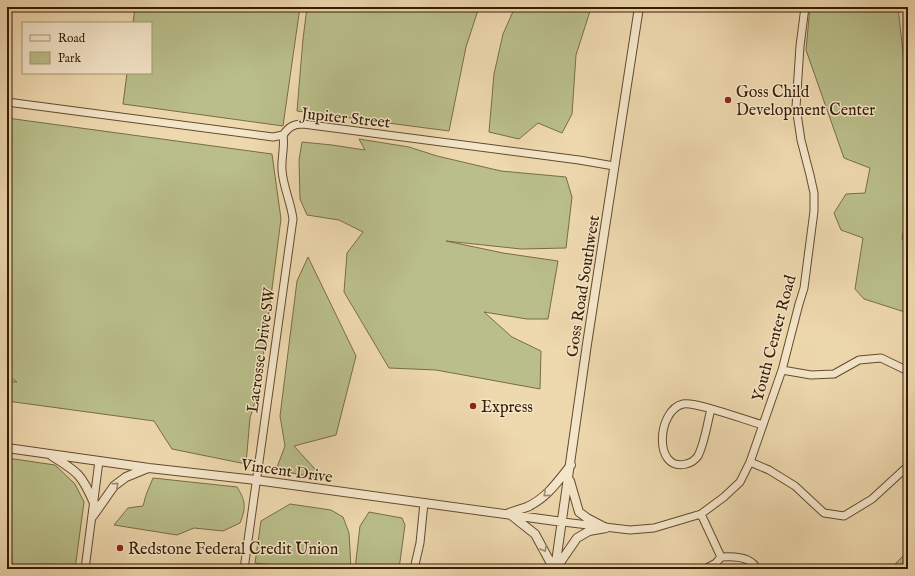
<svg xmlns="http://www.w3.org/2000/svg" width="915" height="576" viewBox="0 0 915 576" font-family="'IM FELL English',serif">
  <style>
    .green { fill: #b9be8a; stroke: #786d46 }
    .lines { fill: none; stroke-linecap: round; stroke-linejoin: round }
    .minor-casing { stroke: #644b2e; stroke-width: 9 }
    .tertiary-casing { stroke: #644b2e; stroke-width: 10 }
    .minor { stroke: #f4e6ca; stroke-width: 7 }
    .tertiary { stroke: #f4e6ca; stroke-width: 8 }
    .oneway { stroke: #9e8b70 }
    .poi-dot { fill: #8f2418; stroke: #f4e6ca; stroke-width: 1.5 }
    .labels { text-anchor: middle; stroke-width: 3; stroke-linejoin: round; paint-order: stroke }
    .poi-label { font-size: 16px; fill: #361c03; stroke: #f4e6ca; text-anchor: start }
    .street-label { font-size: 16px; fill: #361c03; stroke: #f4e6ca }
  </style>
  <rect width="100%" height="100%" fill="#eed8ae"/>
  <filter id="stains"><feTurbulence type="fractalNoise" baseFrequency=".005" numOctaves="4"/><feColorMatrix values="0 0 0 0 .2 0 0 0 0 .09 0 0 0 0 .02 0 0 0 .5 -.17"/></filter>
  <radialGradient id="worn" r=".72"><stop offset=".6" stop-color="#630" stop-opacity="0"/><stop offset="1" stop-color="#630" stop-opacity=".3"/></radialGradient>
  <!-- green -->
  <path class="green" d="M135,7H300L283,126L123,104L127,73H151V23H133Z
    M307,7H479L466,47L449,131L297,111L303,39Z
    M515,7H552L590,11L576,55L572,114L562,133L538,123L519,139L489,132L494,74L503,34Z
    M810,7H898L908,99V130H906C904,146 908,156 908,171C909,194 906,216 902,239L908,241V313L864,299L855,289L863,238L841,230L834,213L846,194L865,193L870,168L844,158L806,50Z
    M7,118L272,154L281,219L259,389L250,418L246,464L172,449L154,421L7,401V381L17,382L7,375Z
    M359,139L409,147L437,156L501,171L566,177L572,197L566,248L521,249L446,241L503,253L558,261L548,319H527L484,312L512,337L541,351L540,389L436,370L389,368L344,292L347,253L363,232L339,220L307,215L300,199L299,160L302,142L332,145L365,150Z
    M308,257L356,356L336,435L294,446L324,479L276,470L285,446L280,416L297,281Z
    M7,458L55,465L75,484L84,502L75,569H7Z
    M153,478L237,487C246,501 246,508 240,523L223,531L194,528L177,535L114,525L128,508L143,506L146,495Z
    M290,504L331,510L343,517L349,533L351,569H306L255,563L261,521Z
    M369,512L402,518L405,525L399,569H355L360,526Z
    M908,551V569H890Z"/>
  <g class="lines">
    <defs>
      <path id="minor" d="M7,102L273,137L283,135C289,127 293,124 303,124L579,160L614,166
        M782,370L811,375L834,374L859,360L881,358L908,371
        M711,409C707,424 705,442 698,456C695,460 691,463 686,464C653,472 657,410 683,404C695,401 748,421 763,425
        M750,462L769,470L795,486L824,513L844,516L872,499L908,466
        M701,514L721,557
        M563,522L630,530L654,528L701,514L724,497L740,482L750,462L782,370L799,304L804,288L814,211V193L810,175L801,140L796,107L800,46L805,7
        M85,569L99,461
        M244,569L293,219C291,202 283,187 282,170C281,158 285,147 283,135
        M414,569L420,543L424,503
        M705,569L716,563L721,557C733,556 751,556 757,569"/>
      <path id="tertiary" d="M7,448L149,468L256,480L563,522
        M52,456C78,472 82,475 94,503
        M570,481L579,512L587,518L606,528
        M509,513C515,511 521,509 527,507C547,498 558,481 571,465
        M511,515L535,534L554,569
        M93,516L114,486L126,477L148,468
        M557,567L577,538L589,531L606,528
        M555,569L587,344L639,7"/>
    </defs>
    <!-- minor casing -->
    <use href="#minor" class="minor-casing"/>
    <!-- tertiary casing -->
    <use href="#tertiary" class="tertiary-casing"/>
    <!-- minor -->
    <use href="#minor" class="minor"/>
    <!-- tertiary -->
    <use href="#tertiary" class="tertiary"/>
  </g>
  <!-- one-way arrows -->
  <defs><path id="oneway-chevron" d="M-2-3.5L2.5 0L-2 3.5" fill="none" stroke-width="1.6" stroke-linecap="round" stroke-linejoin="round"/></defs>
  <g class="oneway">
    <use href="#oneway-chevron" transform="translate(116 485) rotate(-42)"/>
    <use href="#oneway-chevron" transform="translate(546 494) rotate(139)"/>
    <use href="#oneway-chevron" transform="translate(544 549) rotate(62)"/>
  </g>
  <!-- markers -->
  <g class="poi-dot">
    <circle cx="728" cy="100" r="4"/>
    <circle cx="473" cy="406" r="4"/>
    <circle cx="120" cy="548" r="4"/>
  </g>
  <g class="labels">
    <!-- poi labels -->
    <g class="poi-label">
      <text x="736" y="97">Goss Child<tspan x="736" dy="18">Development Center</tspan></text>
      <text x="481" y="412">Express</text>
      <text x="128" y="554">Redstone Federal Credit Union</text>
    </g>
    <!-- street labels -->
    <g class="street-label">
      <text transform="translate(346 117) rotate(6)" y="6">Jupiter Street</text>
      <text transform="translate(582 286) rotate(-81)" y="6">Goss Road Southwest</text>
      <text transform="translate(773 338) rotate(-75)" y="6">Youth Center Road</text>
      <text transform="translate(260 350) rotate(-82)" y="6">Lacrosse Drive SW</text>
      <text transform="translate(287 470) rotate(8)" y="6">Vincent Drive</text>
    </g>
  </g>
  <!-- margin -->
  <rect width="915" height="576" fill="none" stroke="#eed8ae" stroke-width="24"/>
  <rect x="8" y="8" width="899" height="560" fill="none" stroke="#361c03" stroke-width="2"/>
  <rect x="12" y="12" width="891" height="552" fill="none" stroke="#361c03"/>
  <!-- legend -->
  <rect x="22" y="22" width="130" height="52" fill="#f4e6ca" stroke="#a8957a"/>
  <rect x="30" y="35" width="20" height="6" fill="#f4e6ca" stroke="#a8957a"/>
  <text x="58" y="42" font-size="12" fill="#361c03">Road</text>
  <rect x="30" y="52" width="20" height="12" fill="#b9be8a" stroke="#a8957a"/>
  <text x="58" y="62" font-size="12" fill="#361c03">Park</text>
  <rect width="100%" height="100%" filter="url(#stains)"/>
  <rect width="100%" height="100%" fill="url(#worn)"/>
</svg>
